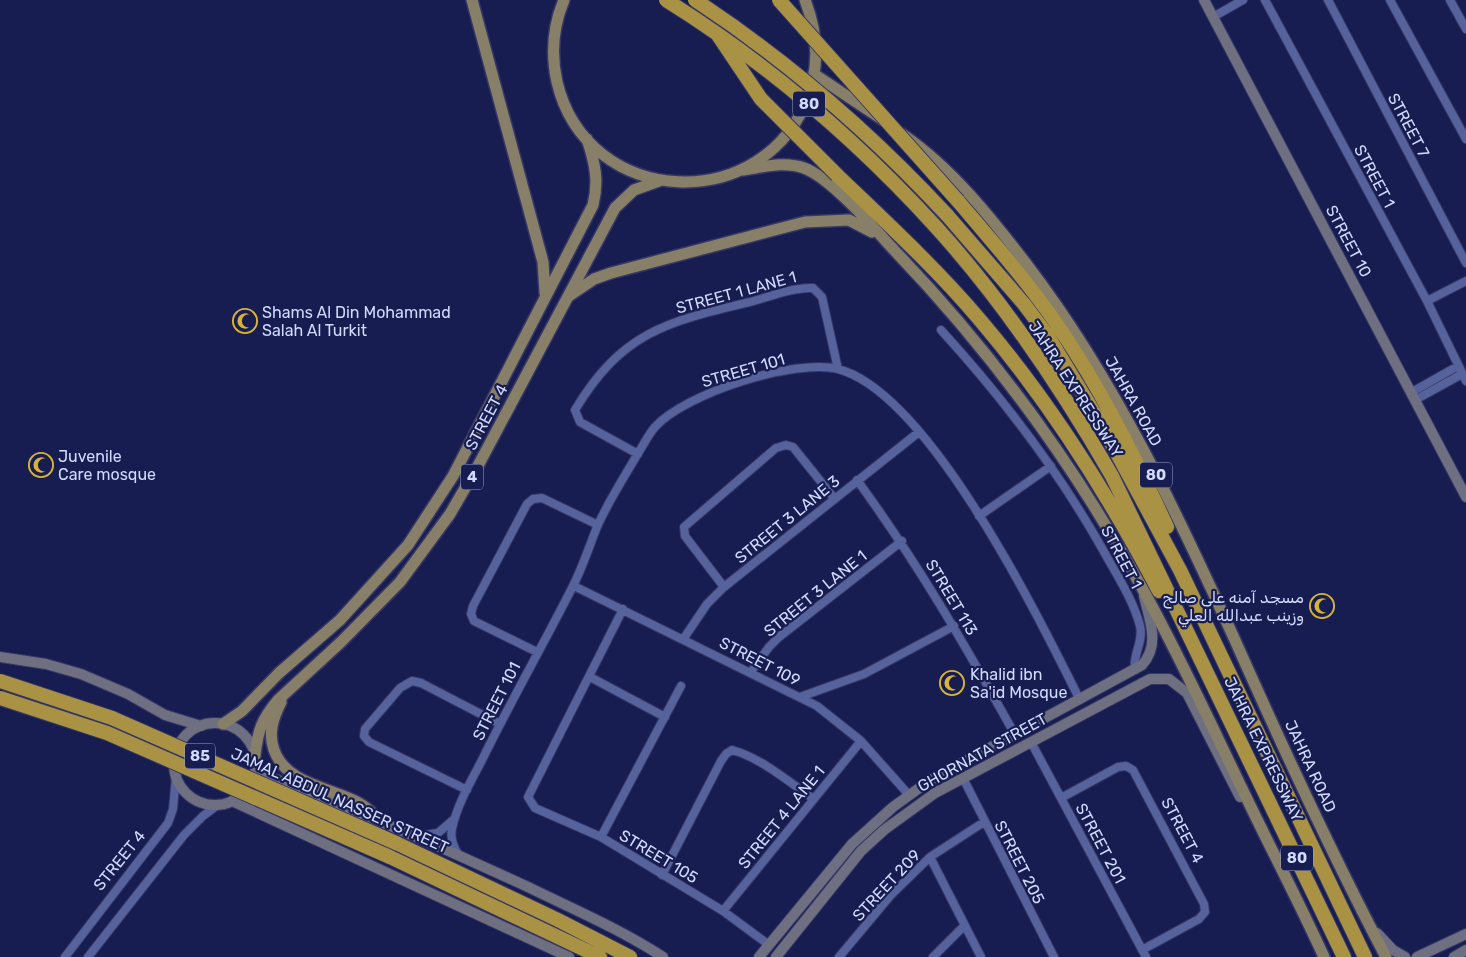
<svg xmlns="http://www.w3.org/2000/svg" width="1466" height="957" viewBox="0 0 1466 957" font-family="Rubik,Vazirmatn,sans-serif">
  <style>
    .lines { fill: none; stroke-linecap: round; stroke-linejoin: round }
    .street-casing { stroke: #373765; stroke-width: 10 }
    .secondary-casing { stroke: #373765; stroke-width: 12 }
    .primary-casing { stroke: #373765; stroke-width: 14 }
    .highway-casing { stroke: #373765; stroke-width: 16 }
    .street { stroke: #55629c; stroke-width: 8 }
    .secondary { stroke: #6e7082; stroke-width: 10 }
    .primary { stroke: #877f67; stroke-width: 11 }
    .highway { stroke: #a99244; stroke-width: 14 }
    .highway-bridge-casing { stroke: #373765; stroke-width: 16; stroke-linecap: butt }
    .highway-bridge { stroke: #a99244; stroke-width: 14 }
    .labels { text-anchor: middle; stroke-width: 4.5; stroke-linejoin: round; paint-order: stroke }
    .shield { fill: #171d51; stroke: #99a2c9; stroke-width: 1 }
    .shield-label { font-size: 15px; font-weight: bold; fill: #d1dbfc }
    .street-label { font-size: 16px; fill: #d1dbfc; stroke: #171d51 }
    .poi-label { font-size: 16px; fill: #d1dbfc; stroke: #171d51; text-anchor: start }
  </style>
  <rect width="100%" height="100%" fill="#171d51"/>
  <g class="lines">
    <defs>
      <path id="street" d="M1265,0L1427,301L1466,381
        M1328,0L1466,263
        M1390,0L1466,139
        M1450,0L1466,29
        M1213,17L1243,0
        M1427,301L1466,281
        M941,330C1003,398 1058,470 1103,550C1116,574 1133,599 1140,626C1144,642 1132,655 1135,670
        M1412,392L1458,366
        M1415,400L1462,374
        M638,454L580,422L575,410C622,332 666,322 750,302C769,297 793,287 813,288L822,297L838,369
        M857,480C917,562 965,645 1014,733
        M979,516L1051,466
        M574,586L817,706L861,741L909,795
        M724,587L685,536L684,527L776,448L786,445L793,447L834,498
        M623,609L528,797L535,808L601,837L723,911L769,945
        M684,638L707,604L724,587L919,432
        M537,652L474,621L471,614L473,606L527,504L533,499L542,498L598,525
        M751,672L769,647L779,637L902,541
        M590,677L665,717
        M800,697L864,674L954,626
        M1031,742L1146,957
        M963,778L1054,957
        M467,790L369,742L364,736L365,729L400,688L412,681L421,683L500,724
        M1061,798L1118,767L1126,766L1133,770L1204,904L1205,912L1199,919L1142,950
        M418,836L438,833L453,820
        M601,837L681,686
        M458,854C453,846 450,838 452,829C457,804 472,780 483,758C511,701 543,645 572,588C582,569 589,547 597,527C608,502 623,479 637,455C643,446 648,435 655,427C684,394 795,358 838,369C929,393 1039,618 1080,700
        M930,857L981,957
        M662,875L721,761L726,754L732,750C761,758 788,781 812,798
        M723,911L861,741
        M65,957L168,823L173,809L176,776
        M88,957L184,835L203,816L219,804
        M839,957L891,895L930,857L984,822
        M933,957L964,926"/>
      <path id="secondary" d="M1204,0L1466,497
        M0,657L46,664L81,674L128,694L165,715L201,726
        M174 764a41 41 0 1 1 82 0a41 41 0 1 1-82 0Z
        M255,771C348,807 438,845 528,887C573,909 620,929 663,957
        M232,801L569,957
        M1377,933L1393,950L1405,957
        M759,957L852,844L893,807L929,781L1142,665C1161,644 1149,619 1144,596
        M776,957L861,851L884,830L935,793L1150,679H1169L1187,693L1240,797
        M1417,957L1466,934
        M1454,957L1466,950"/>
      <path id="primary" d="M472,0L543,262L545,293
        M564,0C553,26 551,55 557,82C587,209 766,217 809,94
        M805,0C815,26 819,52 813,79
        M814,74L883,120
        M902,134C952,168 992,219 1028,266C1115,380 1175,509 1234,638C1282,746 1331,853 1386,957
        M743,170C763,167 785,161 804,168C831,178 873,227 894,250C991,351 1073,463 1141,586C1180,656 1213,729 1248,801C1273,853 1300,904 1324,957
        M569,296L594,279L611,273L805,222L849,220L872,232
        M281,702C273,718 268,733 274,750C290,794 355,786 377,819
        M223,724L242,711L279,673L340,620L408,545L453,476L593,205C599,181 595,163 587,139
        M255,755C258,730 262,719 278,700L341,642L400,582L450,514L479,464L615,208L634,190L659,181"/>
      <path id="highway" d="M837,175C886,222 936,268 980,320C1050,402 1109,496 1159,591
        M958,201C992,241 1026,280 1056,323C1100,387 1135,457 1167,527
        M947,215L1024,304L1048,336L1100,422L1180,570L1365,957
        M936,227C1004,302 1062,389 1112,476L1344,957
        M396,843L558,920L630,957
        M390,857L600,957"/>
    </defs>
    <!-- street casing -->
    <use href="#street" class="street-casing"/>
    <!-- secondary casing -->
    <use href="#secondary" class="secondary-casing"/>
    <!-- primary casing -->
    <use href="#primary" class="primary-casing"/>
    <!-- highway casing -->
    <use href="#highway" class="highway-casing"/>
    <!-- street -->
    <use href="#street" class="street"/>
    <!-- secondary -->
    <use href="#secondary" class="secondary"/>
    <!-- primary -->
    <use href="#primary" class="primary"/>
    <!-- highway -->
    <use href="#highway" class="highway"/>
    <defs>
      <path id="highway-bridge" d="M666,0C767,63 856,139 936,227
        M695,0C788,61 871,133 947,215
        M779,0L958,201
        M718,35L761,99L837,175
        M0,681L112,718L396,843
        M0,698L107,733L390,857"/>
    </defs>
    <!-- highway-bridge casing -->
    <use href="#highway-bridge" class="highway-bridge-casing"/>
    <!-- highway-bridge -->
    <use href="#highway-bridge" class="highway-bridge"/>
  </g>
  <!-- icons -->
  <defs>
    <symbol id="mosque-ring" viewBox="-11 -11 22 22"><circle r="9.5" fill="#171d51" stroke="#d7b434" stroke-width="1.5"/><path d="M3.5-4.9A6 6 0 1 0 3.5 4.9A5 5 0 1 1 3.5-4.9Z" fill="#d7b434"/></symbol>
  </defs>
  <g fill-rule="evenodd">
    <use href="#mosque-ring" x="231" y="307" width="28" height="28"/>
    <use href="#mosque-ring" x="27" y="451" width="28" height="28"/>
    <use href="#mosque-ring" x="1308" y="592" width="28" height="28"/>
    <use href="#mosque-ring" x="938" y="669" width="28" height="28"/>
  </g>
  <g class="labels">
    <!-- shield labels -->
    <g class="shield">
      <rect x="793" y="91.5" width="32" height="25" rx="4"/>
      <rect x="1140" y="462.5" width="32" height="25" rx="4"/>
      <rect x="461" y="464.5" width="22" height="25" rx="4"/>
      <rect x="185" y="743.5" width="30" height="25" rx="4"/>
      <rect x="1281" y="845.5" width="32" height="25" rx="4"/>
    </g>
    <g class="shield-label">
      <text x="809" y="109">80</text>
      <text x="1156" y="480">80</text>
      <text x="472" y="482">4</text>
      <text x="200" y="761">85</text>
      <text x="1297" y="863">80</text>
    </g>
    <!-- street labels -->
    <g class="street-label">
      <text transform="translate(1409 125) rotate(62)" y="6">STREET 7</text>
      <text transform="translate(1375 176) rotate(62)" y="6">STREET 1</text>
      <text transform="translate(1349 241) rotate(62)" y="6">STREET 10</text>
      <text transform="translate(736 292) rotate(-15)" y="6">STREET 1 LANE 1</text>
      <text transform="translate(743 370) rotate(-16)" y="6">STREET 101</text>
      <text transform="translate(1076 389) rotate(57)" y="6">JAHRA EXPRESSWAY</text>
      <text transform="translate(1134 401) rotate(61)" y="6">JAHRA ROAD</text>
      <text transform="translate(486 417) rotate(-62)" y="6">STREET 4</text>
      <text transform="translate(787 519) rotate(-39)" y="6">STREET 3 LANE 3</text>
      <text transform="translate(1122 557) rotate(62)" y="6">STREET 1</text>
      <text transform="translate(815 593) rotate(-39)" y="6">STREET 3 LANE 1</text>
      <text transform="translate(952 597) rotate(59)" y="6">STREET 113</text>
      <text transform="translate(760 661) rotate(27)" y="6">STREET 109</text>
      <text transform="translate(496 701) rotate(-63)" y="6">STREET 101</text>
      <text transform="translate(1264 749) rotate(64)" y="6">JAHRA EXPRESSWAY</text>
      <text transform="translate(982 752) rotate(-29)" y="6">GHORNATA STREET</text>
      <text transform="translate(1311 766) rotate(65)" y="6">JAHRA ROAD</text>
      <text transform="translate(340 800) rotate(24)" y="6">JAMAL ABDUL NASSER STREET</text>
      <text transform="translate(781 817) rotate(-51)" y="6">STREET 4 LANE 1</text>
      <text transform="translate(1183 830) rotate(62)" y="6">STREET 4</text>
      <text transform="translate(1101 843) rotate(62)" y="6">STREET 201</text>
      <text transform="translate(659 856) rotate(31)" y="6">STREET 105</text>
      <text transform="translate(119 860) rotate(-51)" y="6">STREET 4</text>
      <text transform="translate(1020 862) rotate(63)" y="6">STREET 205</text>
      <text transform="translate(886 885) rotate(-47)" y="6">STREET 209</text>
    </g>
    <!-- poi labels -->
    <g class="poi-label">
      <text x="262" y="318">Shams Al Din Mohammad<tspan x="262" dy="18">Salah Al Turkit</tspan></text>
      <text x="58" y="462">Juvenile<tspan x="58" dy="18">Care mosque</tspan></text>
      <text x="1304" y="603" text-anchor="end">مسجد آمنه علي صالح<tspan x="1304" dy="18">وزينب عبدالله العلي</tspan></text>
      <text x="970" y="680">Khalid ibn<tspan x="970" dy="18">Sa'id Mosque</tspan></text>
    </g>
  </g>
</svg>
